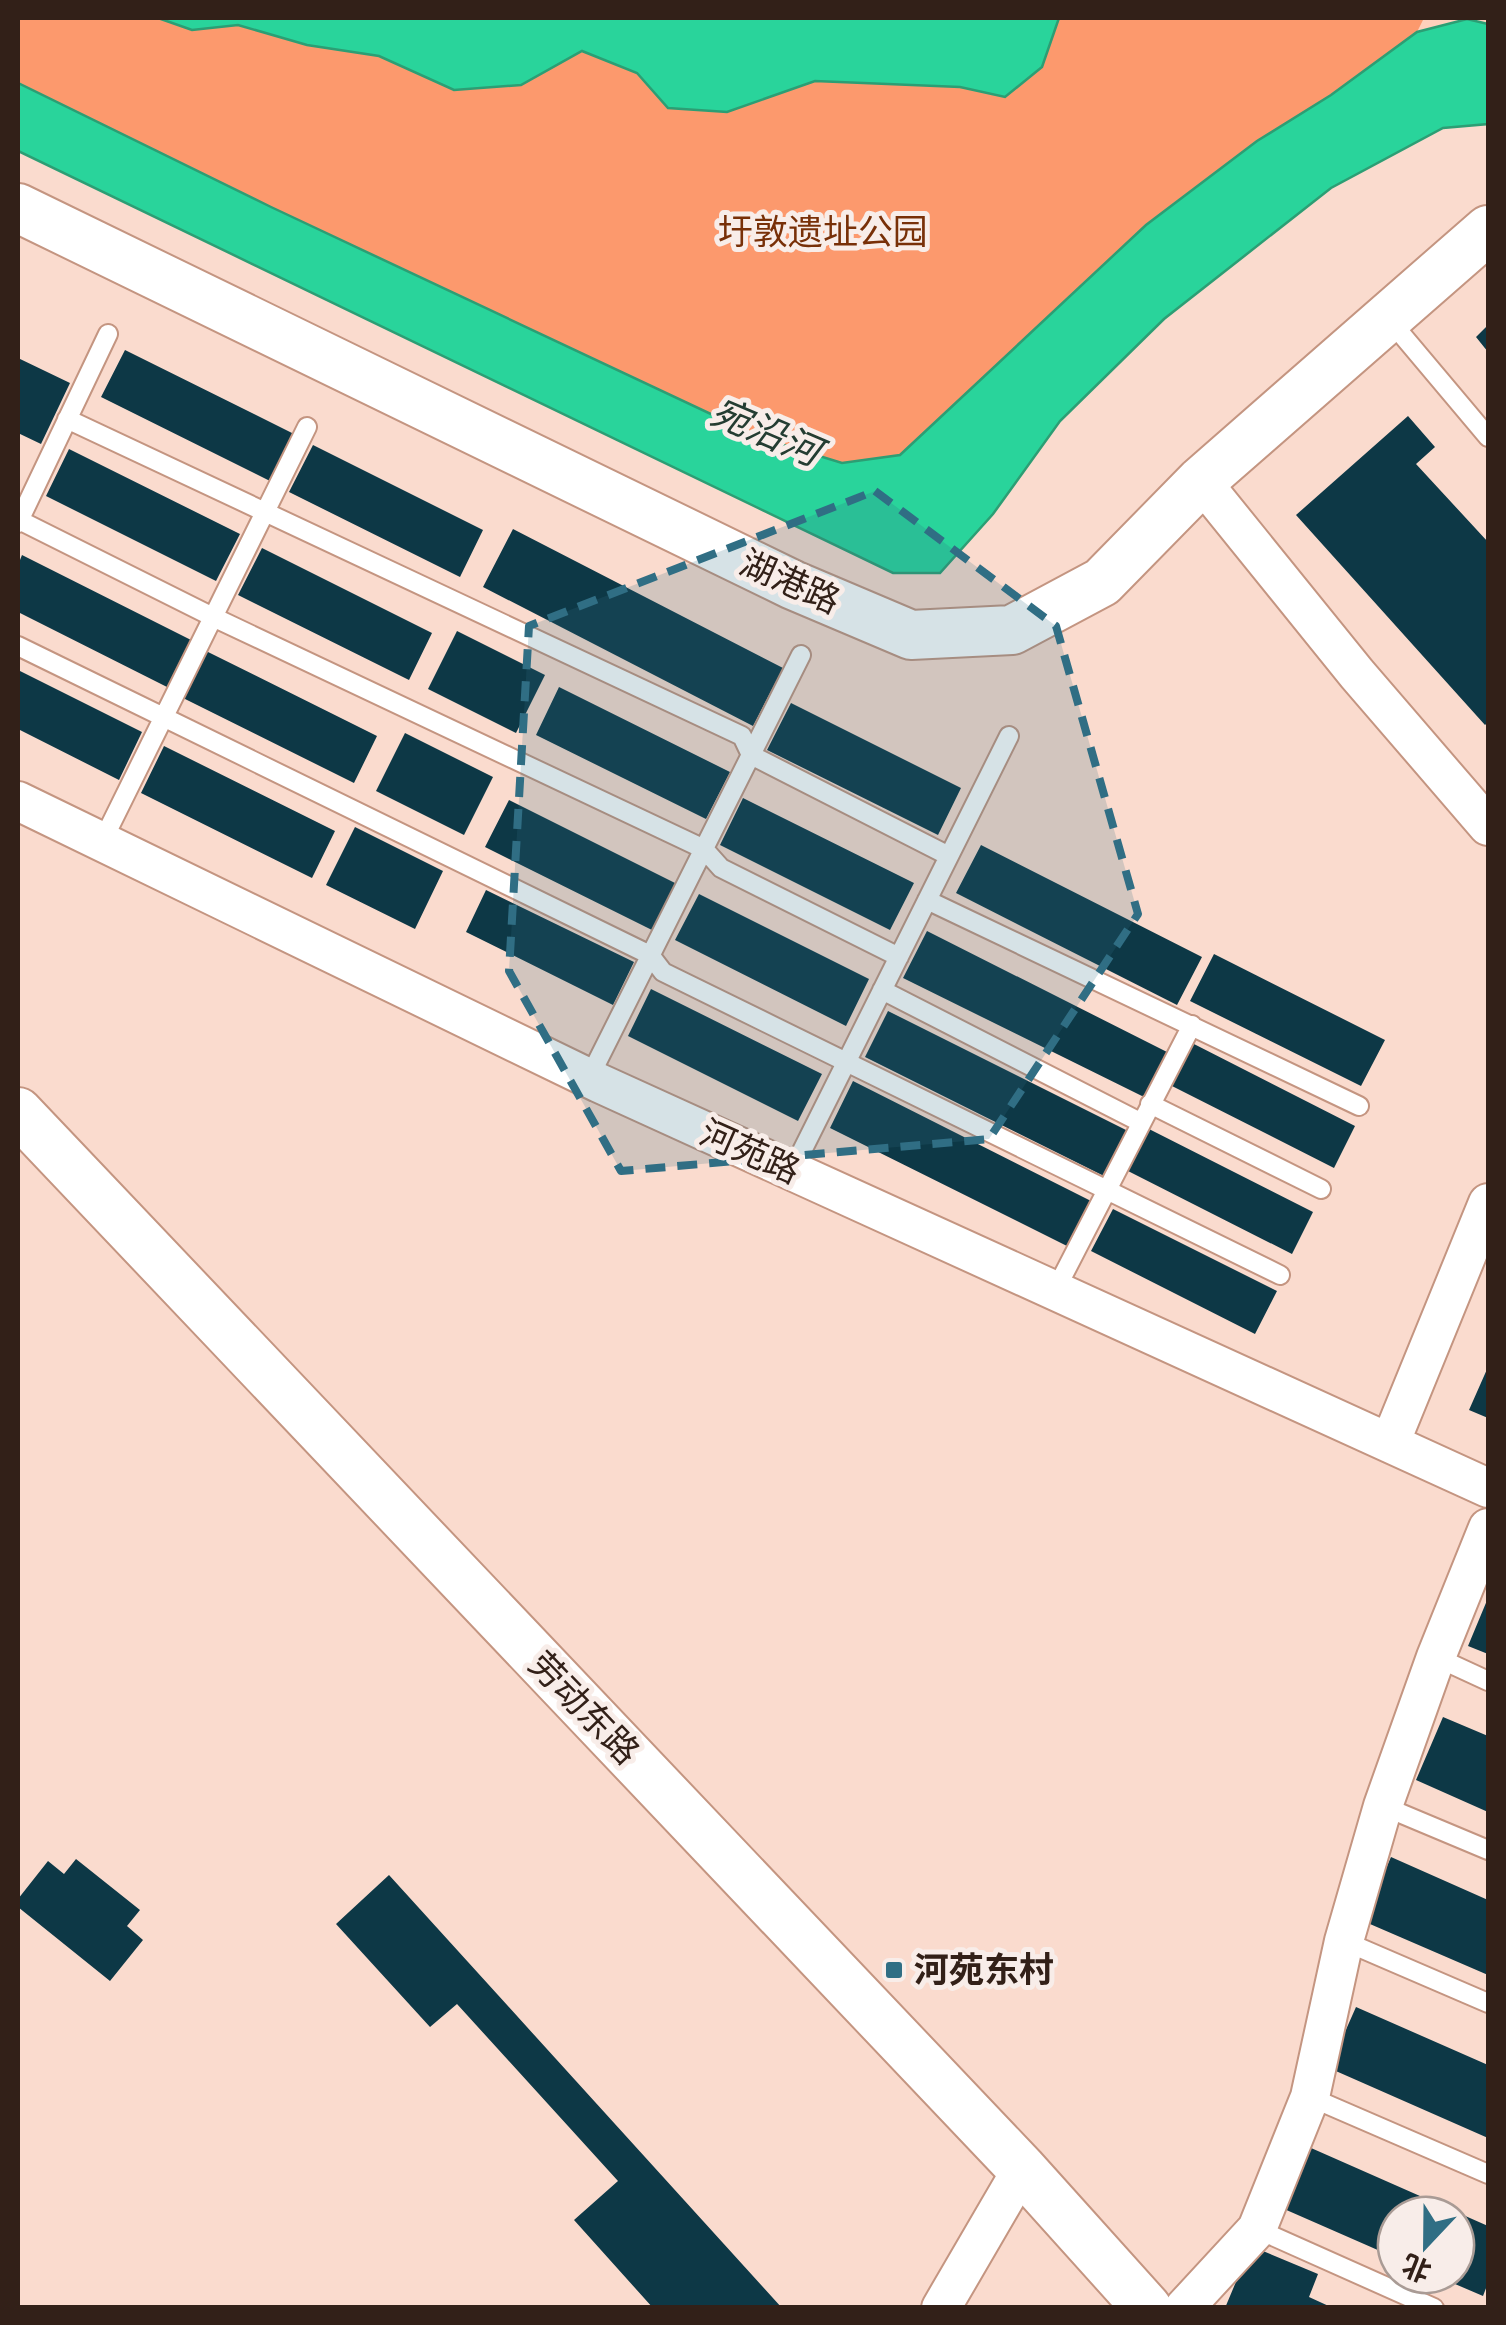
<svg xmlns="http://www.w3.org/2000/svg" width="1506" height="2325" viewBox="0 0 1506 2325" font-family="'Golos Text','Noto Sans SC',sans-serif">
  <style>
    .built { fill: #fed0bc }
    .green { fill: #fc996d }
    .water { fill: #29d49b; stroke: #2c9e74; stroke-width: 2.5 }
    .building { fill: #0d3846 }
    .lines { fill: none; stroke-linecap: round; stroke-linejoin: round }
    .service-casing { stroke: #c49581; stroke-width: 22 }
    .minor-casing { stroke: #c49581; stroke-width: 42 }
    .tertiary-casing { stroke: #c49581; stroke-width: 52 }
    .service { stroke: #fff; stroke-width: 18 }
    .minor { stroke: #fff; stroke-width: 38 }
    .tertiary { stroke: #fff; stroke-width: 48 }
    .marked { fill: #306e84; fill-opacity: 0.2; stroke: #306e84; stroke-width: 8; stroke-dasharray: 20 12; stroke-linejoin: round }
    .poi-dot { fill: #306e84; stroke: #f8ede9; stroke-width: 4 }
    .labels { text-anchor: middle; stroke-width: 10; stroke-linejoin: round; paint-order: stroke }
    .park-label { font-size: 35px; fill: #783008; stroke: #f8ede9 }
    .street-label { font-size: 35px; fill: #322018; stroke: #f8ede9 }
    .poi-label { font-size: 35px; font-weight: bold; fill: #322018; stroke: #f8ede9; text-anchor: start }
    .water-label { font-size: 38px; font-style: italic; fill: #243d32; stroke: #f8ede9 }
  </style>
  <rect width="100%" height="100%" fill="#fadbce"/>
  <!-- built -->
  <path class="built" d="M1424,18H1488V31L1417,32Z"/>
  <!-- green -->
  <path class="green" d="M18,18H1424L1417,32L1331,95L1257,141L1146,225L900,455L842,463L764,439L18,127Z"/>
  <!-- water -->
  <path class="water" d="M158,18H1059L1042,67L1005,97L960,87L815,81L727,112L668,108L637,73L582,51L521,85L454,90L379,56L307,45L238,25L192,30Z
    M1467,19L1488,24V124L1443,128L1331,188L1164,319L1060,421L993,514L940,573H893L18,151V83L271,207L764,439L842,463L900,455L1146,225L1257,141L1331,95L1417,32Z"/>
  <!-- building -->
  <path class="building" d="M1488,325V352L1476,337Z
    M125,350L296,435L272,482L101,397Z
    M18,358L70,383L41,444L18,433Z
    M1408,416L1435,447L1416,464L1488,542V722L1485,725L1296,515Z
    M313,445L483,530L460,577L289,492Z
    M69,449L240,534L216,581L46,496Z
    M513,529L783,668L753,726L483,587Z
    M262,548L432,633L409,680L238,595Z
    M22,555L193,641L169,688L18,612V565Z
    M457,631L545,675L516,733L428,689Z
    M206,651L377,736L354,783L183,698Z
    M18,670L142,732L119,780L18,729Z
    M559,687L730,772L706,819L536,735Z
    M791,703L961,788L938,835L767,750Z
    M405,733L493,777L464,835L376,791Z
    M164,746L335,831L312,878L141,793Z
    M743,798L914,883L890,930L720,845Z
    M509,800L679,885L656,932L485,847Z
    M355,827L443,871L415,929L326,885Z
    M981,845L1202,957L1177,1005L956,893Z
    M486,890L634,962L613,1005L466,932Z
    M699,894L869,979L846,1026L675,940Z
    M927,931L1167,1052L1144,1097L903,978Z
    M1214,954L1385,1040L1361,1086L1190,1001Z
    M651,989L822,1074L798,1121L628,1036Z
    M888,1011L1128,1131L1106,1177L865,1057Z
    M1192,1043L1355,1126L1334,1168L1170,1085Z
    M853,1081L1093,1202L1071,1248L830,1128Z
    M1149,1129L1313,1212L1292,1254L1128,1171Z
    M1113,1209L1277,1291L1255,1334L1091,1251Z
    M1488,1367V1418L1469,1410Z
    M1488,1598V1654L1468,1646Z
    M1443,1717L1488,1736V1812L1416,1780Z
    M1391,1857L1488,1900V1975L1363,1921Z
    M76,1859L140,1910L127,1926L143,1940L110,1981L18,1907V1899L48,1861L64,1874Z
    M389,1875L782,2308H653L574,2220L618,2181L457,2004L430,2027L336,1924Z
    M1356,2007L1488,2065V2138L1329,2068Z
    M1302,2144L1488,2226V2283L1483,2296L1434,2275H1456V2215H1396V2258L1275,2205Z
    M1251,2246L1318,2274L1309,2297L1333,2308H1225Z"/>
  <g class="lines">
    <defs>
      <path id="service" d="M1387,317L1488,437
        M67,419L742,736L751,755L949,856
        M19,520L213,617L704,849L721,868L899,957
        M18,523L108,334
        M18,646L650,955L663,972L1280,1275
        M102,842L307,427
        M927,900L1359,1106
        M882,990L1140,1122
        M589,1078L801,655
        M1150,1104L1321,1189
        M792,1171L1009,736
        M1055,1291L1192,1025
        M1436,1657L1488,1681
        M1383,1806L1488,1850
        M1344,1941L1488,2003
        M1310,2097L1488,2174
        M1257,2229L1434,2308"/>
      <path id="minor" d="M1201,481L1357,674L1488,826
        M18,801L599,1083L1488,1488
        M1390,1443L1488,1203
        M941,2308L1022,2169
        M1184,2308L1257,2229L1310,2097L1344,1941L1383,1806L1436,1657L1488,1528"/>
      <path id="tertiary" d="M18,208L793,585L911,635L1012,630L1102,582L1201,481L1488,230
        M18,1112L1022,2169L1147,2308"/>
    </defs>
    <!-- service casing -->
    <use href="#service" class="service-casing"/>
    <!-- minor casing -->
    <use href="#minor" class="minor-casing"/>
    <!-- tertiary casing -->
    <use href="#tertiary" class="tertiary-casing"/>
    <!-- service -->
    <use href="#service" class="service"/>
    <!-- minor -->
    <use href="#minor" class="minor"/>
    <!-- tertiary -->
    <use href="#tertiary" class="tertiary"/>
  </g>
  <!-- marked area -->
  <path class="marked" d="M875,491L1056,626L1138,914L989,1139L621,1171L509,971L529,626Z"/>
  <!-- markers -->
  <rect class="poi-dot" x="884" y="1960" width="20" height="20" rx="5"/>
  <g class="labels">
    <!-- park labels -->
    <g class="park-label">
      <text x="823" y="244">圩敦遗址公园</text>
    </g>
    <!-- street labels -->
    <g class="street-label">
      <text transform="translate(790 582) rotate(24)" y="12">湖港路</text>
      <text transform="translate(750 1152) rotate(24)" y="12">河苑路</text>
      <text transform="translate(584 1708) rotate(46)" y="12">劳动东路</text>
    </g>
    <!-- poi labels -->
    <g class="poi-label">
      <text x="914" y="1982">河苑东村</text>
    </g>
    <!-- water labels -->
    <g class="water-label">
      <text transform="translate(766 432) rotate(23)" y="13">宛沿河</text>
    </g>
  </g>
  <!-- border -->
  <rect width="1506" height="2325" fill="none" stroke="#322018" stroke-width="40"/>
  <!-- north arrow -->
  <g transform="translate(1426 2245) rotate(202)"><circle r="48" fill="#f8ede9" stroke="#a99b95" stroke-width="2.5"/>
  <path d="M0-8L18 38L0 25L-18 38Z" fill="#306e84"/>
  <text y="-15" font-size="28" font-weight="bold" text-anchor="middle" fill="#322018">北</text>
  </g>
</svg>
